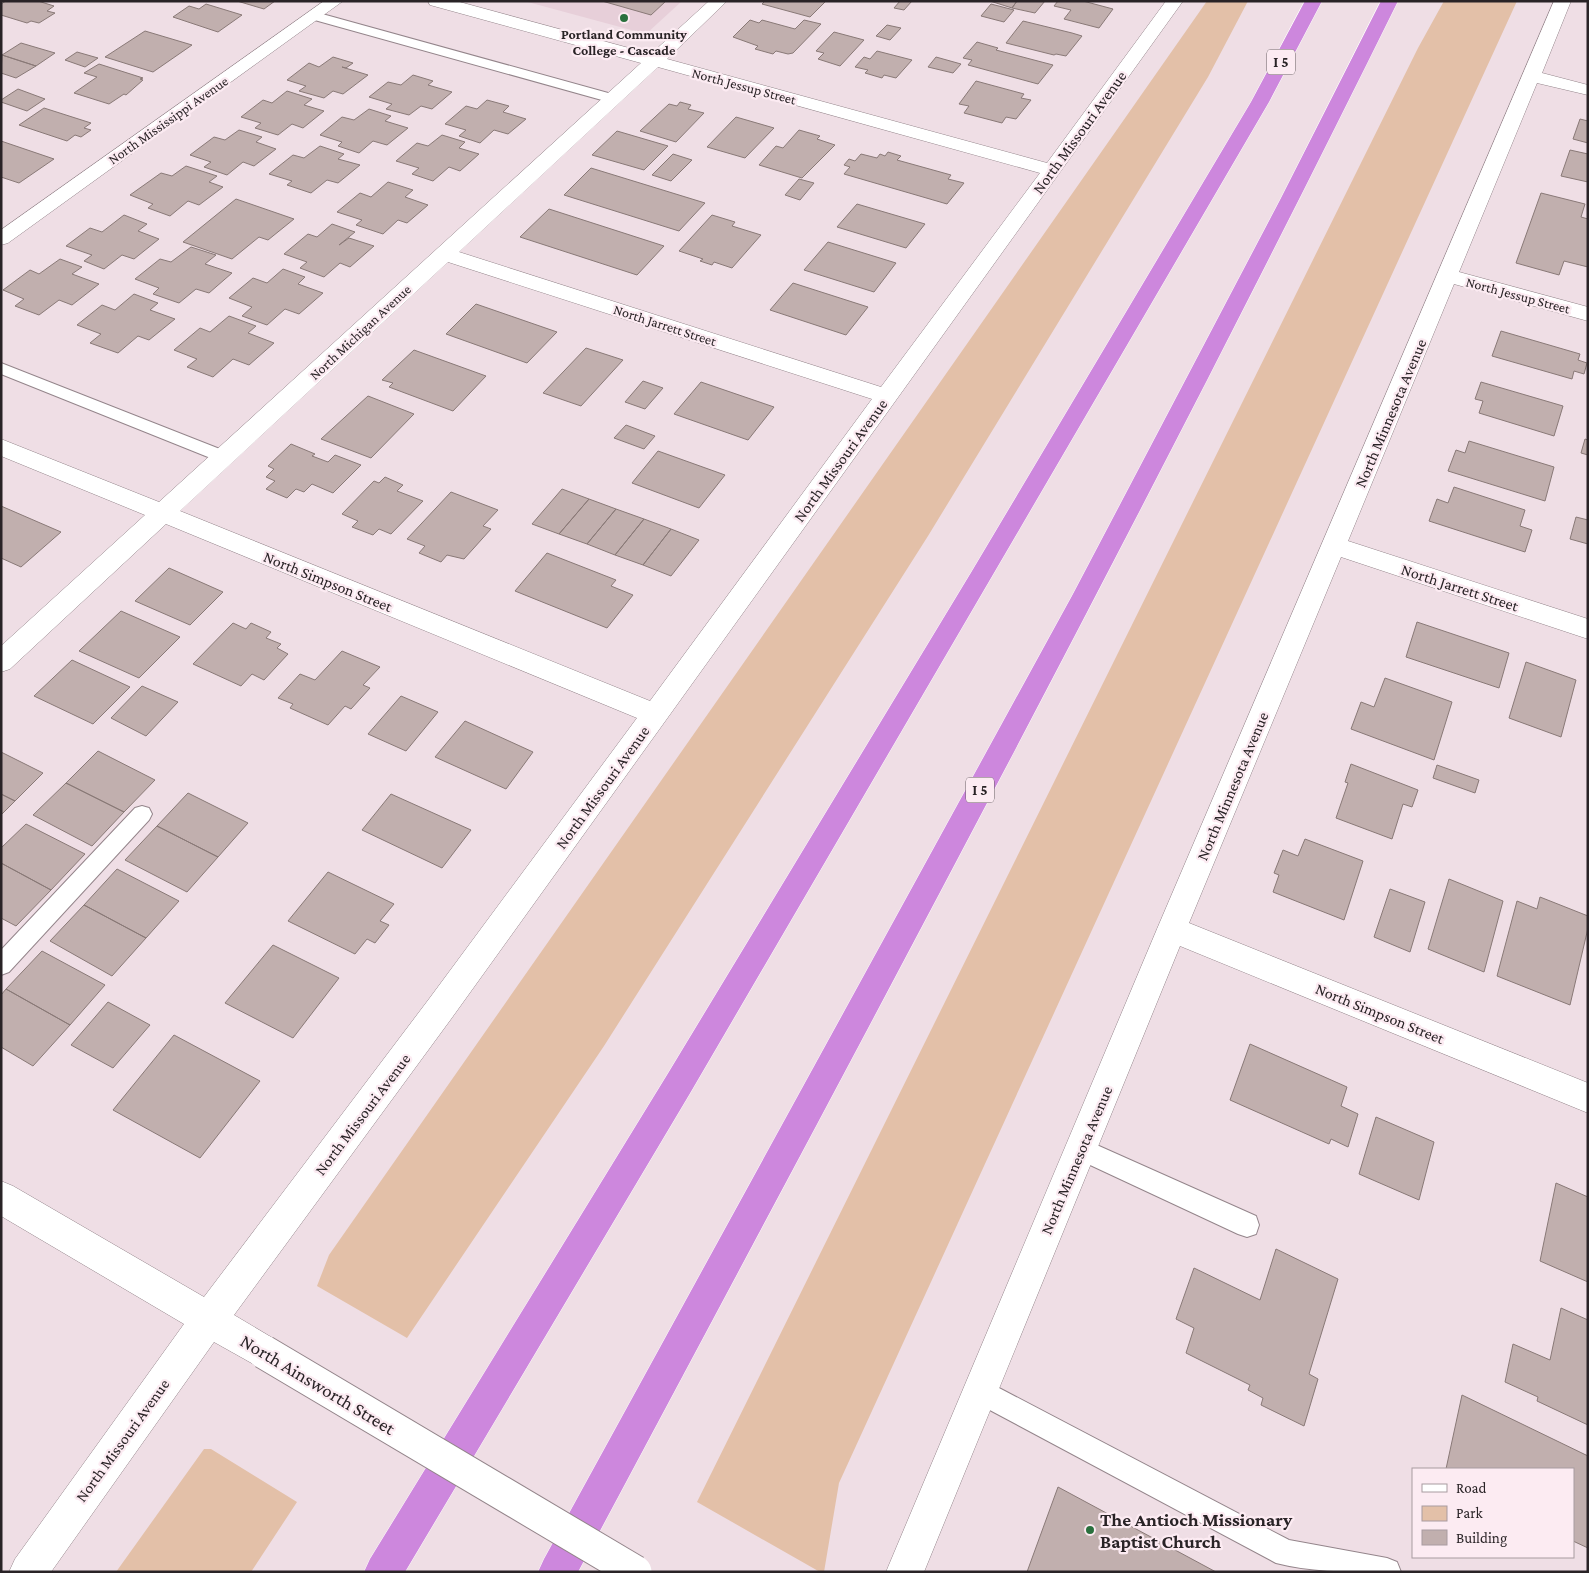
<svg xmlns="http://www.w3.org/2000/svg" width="1589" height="1573" viewBox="0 0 1589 1573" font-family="'Crimson Pro',serif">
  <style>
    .built { fill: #e7cfd9 }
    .green { fill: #e3c0a8 }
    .building { fill: #c1afae; stroke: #897977 }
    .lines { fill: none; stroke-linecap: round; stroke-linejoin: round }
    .service-casing { stroke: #94858b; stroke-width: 2 }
    .minor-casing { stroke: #94858b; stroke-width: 1 }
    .motorway-casing { stroke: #fff; stroke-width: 1 }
    .service { fill: #fff; fill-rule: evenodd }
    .minor { fill: #fff; fill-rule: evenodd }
    .motorway { fill: #cd87dd; fill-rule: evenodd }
    .minor-bridge-casing { stroke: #94858b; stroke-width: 35; stroke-linecap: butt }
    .minor-bridge { stroke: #fff; stroke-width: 33 }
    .poi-dot { fill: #29703d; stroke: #fcebf2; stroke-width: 2 }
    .labels { text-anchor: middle; stroke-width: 4.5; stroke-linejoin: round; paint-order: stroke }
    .far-poi-label { font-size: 14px; font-weight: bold; fill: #292326; stroke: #fcebf2 }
    .far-street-label { font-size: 14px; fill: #292326; stroke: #fcebf2 }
    .shield { fill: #fcebf2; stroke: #685f63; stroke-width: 1 }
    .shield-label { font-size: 15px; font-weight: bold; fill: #292326 }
    .street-label { font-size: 16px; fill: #292326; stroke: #fcebf2 }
    .near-street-label { font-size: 19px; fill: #292326; stroke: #fcebf2 }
    .near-poi-label { font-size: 19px; font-weight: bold; fill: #292326; stroke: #fcebf2; text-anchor: start }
  </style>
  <rect width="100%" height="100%" fill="#efdee5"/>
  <!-- built -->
  <path class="built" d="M524,1H682L646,34Z"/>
  <!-- green -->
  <path class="green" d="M1207,1H1248L1208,77L928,536L604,1046L407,1338L317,1286L329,1255Z
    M1444,1H1517L839,1483L824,1572H820L697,1502L1418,48Z
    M204,1449H211L297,1502L251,1572H116Z"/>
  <!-- building -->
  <path class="building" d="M6,1H38L54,6L47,11L55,13L39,23L31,21L27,23L1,15V4Z
    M237,1H275L264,9Z
    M602,1H666L651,15Z
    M765,1H826L810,17L762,4Z
    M900,1H912L904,10L894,8Z
    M990,1H1017L1012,8Z
    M1017,1H1045L1035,13L1012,8Z
    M1058,1H1083L1113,9L1099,28L1064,19L1071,10L1054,6Z
    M206,4L242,15L218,32L173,17L189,6L199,9Z
    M991,4L1014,10L1004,22L981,16Z
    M750,20L759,23L762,20L795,29L804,20L821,24L793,53L788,54L776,51L773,54L755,49L758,46L733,37Z
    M1023,21L1072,33L1082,36L1066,56L1056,54L1054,55L1006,43Z
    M887,25L901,28L890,40L876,36Z
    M145,31L192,45L153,72L105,57Z
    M834,32L864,40L840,66L818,59L824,53L816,51Z
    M977,42L998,48L996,50L1053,65L1038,84L968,65L972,60L963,58Z
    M21,43L55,53L36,66L2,55Z
    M877,51L912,60L896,78L884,75L882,78L865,73L868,70L855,67L864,57L870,59Z
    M77,52L98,58L85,67L65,60Z
    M2,55L36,66L16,78L1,73Z
    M333,57L353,63L346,68L342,67L368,75L343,94L333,91L324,98L299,91L306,86L287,80L309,63L319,67Z
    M936,57L961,64L953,73L928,67Z
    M99,64L143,78L140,79L143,80L126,95L124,94L109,104L74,93L97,77L84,73Z
    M413,75L433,81L428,85L452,92L432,109L421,106L409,115L386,109L392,104L369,97L388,82L401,85Z
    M976,81L1024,94L1021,98L1031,100L1016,119L1006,117L1002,123L964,113L969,106L959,104Z
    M18,89L45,99L27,111L1,102V100Z
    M287,91L312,99L304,105L324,111L303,128L292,124L278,135L255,128L261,123L241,117L263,100L272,103Z
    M487,100L509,106L503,112L526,119L508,134L494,130L480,143L459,136L466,130L445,124L466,106L477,109Z
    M680,102L691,105L688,109L704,113L676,142L640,131L669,104L677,106Z
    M44,108L91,123L84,128L91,130L81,137L75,135L67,141L19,125Z
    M369,109L391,116L385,121L408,128L387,145L373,141L359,153L338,146L342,142L320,135L342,117L354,120Z
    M736,117L774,128L745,158L707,147Z
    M1580,119L1588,121V143L1573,139Z
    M239,130L262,137L256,142L276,149L254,166L243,162L227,175L204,167L211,162L190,155L214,137L225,140Z
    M799,130L820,136L817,139L835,145L802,178L759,165L776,146L783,148Z
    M617,131L668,146L644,170L592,155Z
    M442,135L465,142L459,148L479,154L460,171L449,167L433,181L412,174L419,168L396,161L417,143L428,146Z
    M1,141L54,159L19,183L1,177Z
    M320,146L344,154L338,159L360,165L338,183L327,180L311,193L287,185L292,181L269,174L293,155L304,158Z
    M1570,150L1588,154V182L1561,176Z
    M888,152L901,156L897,160L951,175L948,179L964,183L947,204L844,174L850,167L844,165L849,159L855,161L861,154L877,158L880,154L885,156Z
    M673,154L692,160L671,181L652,175Z
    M186,166L217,176L209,182L223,187L199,205L188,201L170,216L148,208L153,204L130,195L161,173L172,176Z
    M591,168L705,203L679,231L564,195Z
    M799,179L814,183L800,200L785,195Z
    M388,182L413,190L405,197L428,205L407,223L398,220L383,234L356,225L362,220L337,212L360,193L371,197Z
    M1541,193L1585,204L1581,217L1588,219V267L1564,261L1559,275L1516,263Z
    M236,199L294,219L268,240L259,237L232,259L183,242Z
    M857,204L925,224L906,248L837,227Z
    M549,209L664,246L637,275L520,237Z
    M124,215L147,224L138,231L159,239L134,259L122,255L104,269L84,261L92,255L66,246L90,228L102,232Z
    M712,215L735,222L732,226L761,235L732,268L714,262L712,265L700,261L703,259L679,251Z
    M332,224L355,232L339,245L349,238L374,246L350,267L340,263L324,277L300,268L307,262L284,254L308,234L317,237Z
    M828,242L896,263L874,292L804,270Z
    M191,247L216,255L205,264L232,273L209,293L196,289L179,303L153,294L159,288L135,279L160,259L171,262Z
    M60,259L82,267L72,274L99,284L72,305L59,300L39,315L15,306L24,299L3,290L30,270L39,274Z
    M283,269L305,277L298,284L323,293L299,314L285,309L267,325L242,316L252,307L229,298L253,278L267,283Z
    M793,283L868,307L846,335L770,310Z
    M134,294L158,303L150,310L175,319L149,340L138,336L118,353L90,343L101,334L77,325L102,305L115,310Z
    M476,304L557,332L527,363L446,334Z
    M229,316L256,326L248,333L274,343L249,365L233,359L213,377L187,367L197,359L174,350L200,328L210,332Z
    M1501,331L1580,354L1578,360L1587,363L1584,374L1574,371L1572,379L1492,356Z
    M586,348L623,360L581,406L543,393Z
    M414,350L486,376L453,411L389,387L393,383L382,380Z
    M643,381L663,388L645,409L625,402Z
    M701,382L774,407L748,440L674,414Z
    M1481,382L1563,406L1554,436L1479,413L1483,401L1475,399Z
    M368,396L414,414L371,458L321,439Z
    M626,425L655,436L644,449L614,438Z
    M1585,439L1588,440V455L1581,453Z
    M1469,441L1554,467L1545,501L1448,471L1456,450L1465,453Z
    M291,444L315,454L312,456L328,462L335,455L361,465L333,493L312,484L304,492L296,489L287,498L266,489L275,481L266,477L274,469L268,466Z
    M658,451L725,475L699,508L632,483Z
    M385,477L403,485L397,491L423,501L391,534L379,529L373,535L352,527L358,521L342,514L374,481L379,483Z
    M1454,487L1525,510L1520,526L1532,530L1525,552L1429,521L1437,499L1448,503Z
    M562,489L589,499L559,534L532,524Z
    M451,492L498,510L483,526L491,529L464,559L447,555L441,562L419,553L425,546L407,539Z
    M589,499L616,509L587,544L559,534Z
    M1,506L61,532L21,567L1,558Z
    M616,509L644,519L615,555L587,544Z
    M1576,517L1588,520V544L1570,539Z
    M644,519L671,529L643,565L615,555Z
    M671,529L699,540L671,576L643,565Z
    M547,553L616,580L611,586L633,595L607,628L515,591Z
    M169,568L223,592L190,625L135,601Z
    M121,611L180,637L139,678L79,651Z
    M1417,622L1509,653L1499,688L1406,657Z
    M233,623L246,629L251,623L271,632L266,638L281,644L277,648L288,654L264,680L252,674L241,686L193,664Z
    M342,651L380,667L363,685L370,688L351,709L345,706L328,725L290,708L293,704L278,698L300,674L315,680Z
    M72,660L130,687L93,724L34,696Z
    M1526,662L1576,680L1561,737L1509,718Z
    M1385,678L1452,702L1434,760L1351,729L1361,702L1374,707Z
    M142,686L178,702L146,736L111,718Z
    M401,696L438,712L406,751L368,734Z
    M465,721L533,752L506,789L435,757Z
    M98,751L155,780L124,812L66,783Z
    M1,752L43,773L15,801L1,794Z
    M1351,764L1418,790L1412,807L1403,804L1392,839L1336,818L1348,783L1345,782Z
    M1437,765L1479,780L1475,793L1433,778Z
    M66,783L124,812L92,846L33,815Z
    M188,793L248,823L218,857L157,826Z
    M1,794L15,801L1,815Z
    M391,794L471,830L442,868L362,830Z
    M26,824L85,854L51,890L1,863V848Z
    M157,826L218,857L187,892L125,860Z
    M1305,839L1363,861L1344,920L1273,892L1279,875L1274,873L1283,850L1298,856Z
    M1,863L51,890L16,926L1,918Z
    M117,869L179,901L146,938L84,905Z
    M328,872L394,904L380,921L389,925L375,943L367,939L355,954L288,921Z
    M1449,879L1503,901L1484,972L1428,949Z
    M1390,889L1425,902L1410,952L1374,937Z
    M1540,897L1588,916V928L1570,1005L1497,976L1517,901L1537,909Z
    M84,905L146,938L112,976L50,941Z
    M273,945L339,978L293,1038L225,1003Z
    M42,951L105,985L70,1025L6,989Z
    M6,989L70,1025L33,1066L1,1047V995Z
    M108,1002L150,1025L113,1068L71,1045Z
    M174,1035L260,1081L200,1158L113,1110Z
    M1250,1044L1347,1087L1341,1106L1358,1114L1348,1147L1331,1139L1329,1144L1230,1100Z
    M1376,1117L1434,1142L1419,1200L1359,1174Z
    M1556,1183L1588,1197V1282L1540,1261Z
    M1276,1249L1338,1279L1309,1374L1318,1379L1304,1426L1261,1405L1263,1398L1248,1390L1250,1385L1186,1353L1194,1328L1176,1319L1194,1268L1260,1300Z
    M1561,1308L1588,1320V1425L1537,1401L1538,1397L1505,1382L1513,1344L1550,1360Z
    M1462,1395L1588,1456V1548L1573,1541V1469H1446Z
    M1058,1487L1216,1572H1027Z"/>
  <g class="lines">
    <defs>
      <path id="service" d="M315,12L619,96L621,99L614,103L609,102L311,19L309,16Z
        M1,363L230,453L232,457L230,461L224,463L218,461L1,374Z
        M142,806L149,808L152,814L149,820L9,972L1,975V950L135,808Z
        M1081,1138L1256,1216L1259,1225L1256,1234L1247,1237L1238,1234L1073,1157L1069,1149L1073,1141Z
        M980,1378L1289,1540L1387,1558L1397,1562L1401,1572C1361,1572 1314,1573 1276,1563L971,1400L967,1391L971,1382Z"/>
      <path id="minor" d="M324,1H343L8,243L1,245V230Z
        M428,1H456L651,54L709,1H727L667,59L1047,163L1166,1H1183L451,1019L234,1315L276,1340L282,1352L276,1364L264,1370L214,1342L51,1572H9L15,1559L184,1324L1,1216V1181L13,1186L204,1297L429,999L637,718L166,524L10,669L1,672V646L145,515L1,456V439L159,502L641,63L430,5ZM658,67L1040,173L881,387L459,252ZM448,262L872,399L650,701L180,511Z
        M1554,1H1571L1542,73L1588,85V95L1537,83L1459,272L1588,307V321L1454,284L1348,541L1588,619V639L1341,557L1189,923L1588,1083V1113L1180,946L924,1572H886L1157,929Z"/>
      <path id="motorway" d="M1305,1H1322L1269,102L689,1095L405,1572H364L370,1559L667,1075L972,571L1251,102Z
        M1381,1H1398C1136,531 856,1051 578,1572H538L544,1559L1073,594L1280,200Z"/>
    </defs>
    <!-- service casing -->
    <use href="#service" class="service-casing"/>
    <!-- minor casing -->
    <use href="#minor" class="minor-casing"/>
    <!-- motorway casing -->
    <use href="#motorway" class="motorway-casing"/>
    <!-- service -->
    <use href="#service" class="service"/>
    <!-- minor -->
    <use href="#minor" class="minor"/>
    <!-- motorway -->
    <use href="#motorway" class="motorway"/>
    <defs>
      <path id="minor-bridge" d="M264,1352L635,1572"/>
    </defs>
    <!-- minor-bridge casing -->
    <use href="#minor-bridge" class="minor-bridge-casing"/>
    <!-- minor-bridge -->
    <use href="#minor-bridge" class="minor-bridge"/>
  </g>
  <!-- markers -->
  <g class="poi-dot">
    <circle cx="624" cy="18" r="5"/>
    <circle cx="1090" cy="1530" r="5"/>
  </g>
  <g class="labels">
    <!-- far-poi labels -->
    <g class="far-poi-label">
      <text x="624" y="39">Portland Community<tspan x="624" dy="16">College - Cascade</tspan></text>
    </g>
    <!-- far-street labels -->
    <g class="far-street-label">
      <text transform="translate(744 86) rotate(15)" y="5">North Jessup Street</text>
      <text transform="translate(168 120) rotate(-35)" y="5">North Mississippi Avenue</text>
      <text transform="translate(1518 295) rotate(15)" y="5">North Jessup Street</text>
      <text transform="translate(665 325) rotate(18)" y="5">North Jarrett Street</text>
      <text transform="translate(360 332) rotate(-43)" y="5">North Michigan Avenue</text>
    </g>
    <!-- shield labels -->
    <g class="shield">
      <rect x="1267" y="49.5" width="28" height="25" rx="4"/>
      <rect x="966" y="777.5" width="28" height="25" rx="4"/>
    </g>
    <g class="shield-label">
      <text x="1281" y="67">I 5</text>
      <text x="980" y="795">I 5</text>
    </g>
    <!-- street labels -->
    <g class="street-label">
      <text transform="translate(1079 132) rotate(-54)" y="6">North Missouri Avenue</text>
      <text transform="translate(1390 413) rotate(-67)" y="6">North Minnesota Avenue</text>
      <text transform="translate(840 460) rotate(-54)" y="6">North Missouri Avenue</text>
      <text transform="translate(328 581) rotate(22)" y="6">North Simpson Street</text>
      <text transform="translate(1460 587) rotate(18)" y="6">North Jarrett Street</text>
      <text transform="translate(1232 786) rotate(-67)" y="6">North Minnesota Avenue</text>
      <text transform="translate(602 787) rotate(-54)" y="6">North Missouri Avenue</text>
      <text transform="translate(1380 1013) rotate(22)" y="6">North Simpson Street</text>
      <text transform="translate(362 1114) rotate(-53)" y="6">North Missouri Avenue</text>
      <text transform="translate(1076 1160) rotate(-67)" y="6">North Minnesota Avenue</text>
      <text transform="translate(122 1440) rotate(-54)" y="6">North Missouri Avenue</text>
    </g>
    <!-- near-street labels -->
    <g class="near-street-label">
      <text transform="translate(318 1384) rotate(31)" y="7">North Ainsworth Street</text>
    </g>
    <!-- near-poi labels -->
    <g class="near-poi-label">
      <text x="1100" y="1526">The Antioch Missionary<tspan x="1100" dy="22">Baptist Church</tspan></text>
    </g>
  </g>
  <!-- border -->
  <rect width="1589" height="1573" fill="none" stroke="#292326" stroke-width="5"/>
  <!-- legend -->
  <rect x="1412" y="1468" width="162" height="90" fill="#fcebf2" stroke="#a89ba0"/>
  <rect x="1422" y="1484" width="25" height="8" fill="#ffffff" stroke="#a89ba0"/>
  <text x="1456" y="1493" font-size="15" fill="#292326">Road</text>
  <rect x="1422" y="1506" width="25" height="15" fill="#e3c0a8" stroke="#a89ba0"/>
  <text x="1456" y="1518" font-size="15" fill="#292326">Park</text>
  <rect x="1422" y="1530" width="25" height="15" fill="#c1afae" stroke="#a89ba0"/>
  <text x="1456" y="1543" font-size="15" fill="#292326">Building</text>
</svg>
